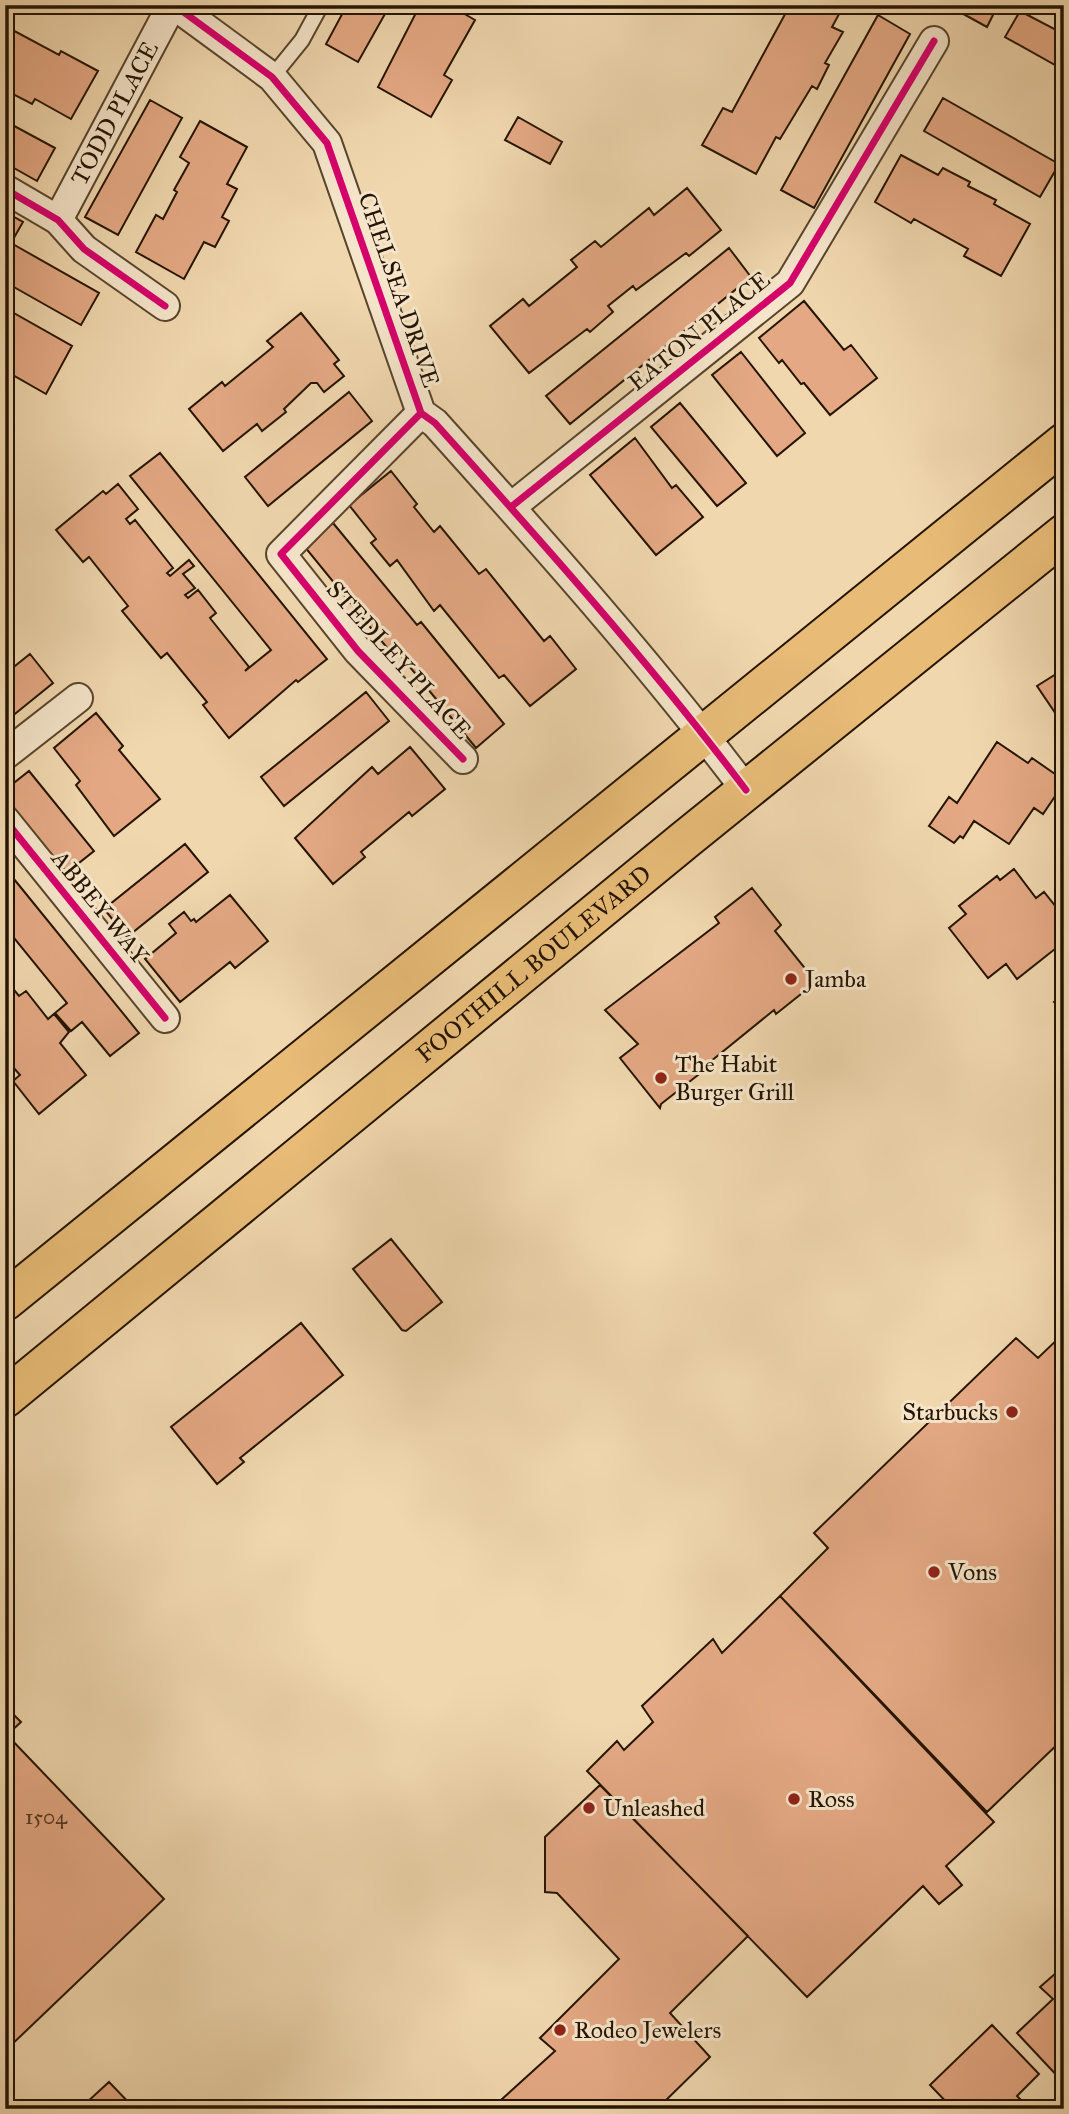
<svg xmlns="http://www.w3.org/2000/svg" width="1069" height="2114" viewBox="0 0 1069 2114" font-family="'IM FELL Great Primer',serif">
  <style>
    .building { fill: #e4a984; stroke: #251400; stroke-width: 2 }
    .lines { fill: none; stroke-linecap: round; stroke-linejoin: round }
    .lane-casing { stroke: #58452c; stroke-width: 18 }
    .street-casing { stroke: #58452c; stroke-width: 32 }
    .primary-casing { stroke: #251400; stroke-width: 42 }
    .lane { stroke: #f5e5ca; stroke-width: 14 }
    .street { stroke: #f5e5ca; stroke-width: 28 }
    .primary { stroke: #e8bc77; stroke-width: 38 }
    .cycleway-casing { stroke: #f5e5ca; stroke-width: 11 }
    .cycleway { stroke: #d6006c; stroke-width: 7 }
    .poi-dot { fill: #8f2418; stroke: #f5e5ca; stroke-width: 2.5 }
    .labels { text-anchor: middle; stroke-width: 6; stroke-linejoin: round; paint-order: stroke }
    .number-label { font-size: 21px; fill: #553921 }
    .street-label { font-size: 24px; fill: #251400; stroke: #f5e5ca }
    .poi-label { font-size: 24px; fill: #251400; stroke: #f5e5ca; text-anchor: start }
  </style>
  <rect width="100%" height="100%" fill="#f0d7ae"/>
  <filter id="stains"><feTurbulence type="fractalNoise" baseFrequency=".00286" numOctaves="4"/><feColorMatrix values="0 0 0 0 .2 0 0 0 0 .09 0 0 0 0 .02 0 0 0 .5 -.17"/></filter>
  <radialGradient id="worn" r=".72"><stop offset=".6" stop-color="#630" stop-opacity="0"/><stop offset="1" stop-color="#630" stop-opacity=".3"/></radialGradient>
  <!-- building -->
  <path class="building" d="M347,5H390L358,62L326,44Z
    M420,5H449L475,20L444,75L452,80L431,117L378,87Z
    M790,5H844L832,27L843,32L825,63L829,65L817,89L812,86L780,139L776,137L756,174L702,145L723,108L732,112Z
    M947,5H998L987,27Z
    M1020,11L1064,34V70L1005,37Z
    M878,15L910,34L814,208L781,190Z
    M5,26L59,55L61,51L98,71L71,119L35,99L32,104L5,90Z
    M943,98L1059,164L1040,197L924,131Z
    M150,100L182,118L118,235L85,217Z
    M518,117L562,142L550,164L505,140Z
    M5,121L55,148L37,181L5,163Z
    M200,121L247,147L227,184L237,189L222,217L229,221L215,247L204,242L184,279L136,252L156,215L163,219L177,192L174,190L189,163L180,157Z
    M901,155L938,175L943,168L970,182L968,186L996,200L994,204L1030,224L1001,276L964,256L968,249L914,219L911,223L875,202Z
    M687,188L721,230L689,256L686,253L636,290L633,286L608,306L613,312L590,332L587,329L529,373L490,326L523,299L529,306L577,267L571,260L595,241L601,247L649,208L654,215Z
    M5,212L23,222L11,243L99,293L81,325L5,282Z
    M729,248L751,277L570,424L546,396Z
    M804,301L844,350L851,345L877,378L830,415L804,383L801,384L782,360L779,363L759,338Z
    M5,308L72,346L46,394L9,373L5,375Z
    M301,313L339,360L334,364L344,376L324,392L317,383H311L284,409L286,412L262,431L257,424L223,451L189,409L222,382L225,386L273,347L267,341Z
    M741,352L805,433L777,456L712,375Z
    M349,392L372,421L268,506L245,477Z
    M680,403L746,483L717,506L651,427Z
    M635,438L672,488L676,485L703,517L656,555L590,475Z
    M160,453L327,659L298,682L296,680L229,738L203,705L207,702L167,653L161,658L122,611L128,606L89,557L83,562L56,530L103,491L106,494L118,484L138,509L126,519L130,524L135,520L173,568L167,573L170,576L189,560L194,566L183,574L195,588L185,595L188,598L198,590L216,613L210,618L249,667L245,671L271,650L130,476Z
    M391,471L417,504L414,507L434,532L440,526L479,574L486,569L544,641L550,636L576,669L530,706L504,675L499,678L440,605L434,611L397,560L390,566L371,543L376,539L349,505Z
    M333,523L417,625L421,622L504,724L476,748L392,645L388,649L304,546Z
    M30,654L53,683L5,722V674Z
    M1064,669V726L1037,686Z
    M366,692L389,721L284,806L261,777Z
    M96,713L123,746L119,750L160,799L114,836L76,785L80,781L54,748Z
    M997,742L1028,763L1032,758L1055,774L1056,771L1064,776V783L1043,814L1034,808L1009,844L974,821L963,838L960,836L954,843L929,826L949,797L957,803Z
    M410,747L445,789L412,816L409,812L361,852L365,857L333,884L295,838L372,767L378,774Z
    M29,771L94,851L65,874L5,801V790Z
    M185,844L208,872L127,937L104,909Z
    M5,868L139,1033L110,1056L82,1022L71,1031L55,1013L67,1003L5,927Z
    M1014,869L1036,898L1044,892L1064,917V946L1060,945L1017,979L1006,964L988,978L949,928L966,914L959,906L997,876L1000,880Z
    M752,888L781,925L775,931L816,982L776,1014L774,1010L705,1066L707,1068L661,1104L660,1108L620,1058L638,1044L605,1010L719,923L715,917Z
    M230,895L268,941L235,968L230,962L180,1002L145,959L176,933L169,924L184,912L191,921L194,919L196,922Z
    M5,979L19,996L26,991L48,1019L54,1014L69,1032L60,1043L86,1075L39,1114L13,1081L20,1075L5,1058Z
    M1064,993V1012L1054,1002Z
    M391,1239L442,1302L406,1331L402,1330L353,1269Z
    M301,1323L343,1375L240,1458L244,1462L217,1484L171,1427Z
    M1064,1333V1738L987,1812L780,1596L828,1548L814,1533L1016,1338L1038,1358Z
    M780,1596L994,1822L946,1866L962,1885L939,1904L923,1886L807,1997L587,1771L617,1741L624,1750L653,1722L642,1706L713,1639L722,1653Z
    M5,1706L21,1722L7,1735L164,1899L5,2051Z
    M600,1785L748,1936L670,2013L710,2057L657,2109H491L555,2051L540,2038L619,1959L557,1893L545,1892V1837Z
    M1064,1966V2079L1062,2081L1017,2033L1053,1999L1040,1987Z
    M992,2025L1039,2074L1017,2096L1026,2105L1023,2109H953L930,2085Z
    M109,2082L135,2109H77L85,2104Z"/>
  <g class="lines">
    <defs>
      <path id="lane" d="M272,77L302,40L321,5"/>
      <g id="street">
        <path d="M174,5L272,77L327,143L421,413L435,423C542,542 649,662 746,790"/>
        <path d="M5,189L58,220L84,249L165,306"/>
        <path id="s1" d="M58,220L172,5"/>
        <path d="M421,413L281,554L358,651L463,759"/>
        <path d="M511,507L790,283L934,41"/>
        <path d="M5,755L78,698"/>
        <path d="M5,820L165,1018"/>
      </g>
      <g id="primary">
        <path d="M5,1301L1064,443"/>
        <path id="s2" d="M5,1398L686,839L1064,534"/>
      </g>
    </defs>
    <!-- lane casing -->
    <use href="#lane" class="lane-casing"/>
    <!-- street casing -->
    <use href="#street" class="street-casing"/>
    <!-- primary casing -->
    <use href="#primary" class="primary-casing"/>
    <!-- lane -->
    <use href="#lane" class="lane"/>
    <!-- street -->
    <use href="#street" class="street"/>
    <!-- primary -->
    <use href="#primary" class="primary"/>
    <defs>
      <path id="cycleway" d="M174,5L272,77L327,143L421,413L435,423C542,542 649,662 746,790
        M5,189L58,220L84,249L165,306
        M421,413L281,554L358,651L463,759
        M511,507L790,283L934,41
        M5,820L165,1018"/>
    </defs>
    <!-- cycleway casing -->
    <use href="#cycleway" class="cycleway-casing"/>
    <!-- cycleway -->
    <use href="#cycleway" class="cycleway"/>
  </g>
  <!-- markers -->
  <g class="poi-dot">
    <circle cx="791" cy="979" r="7"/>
    <circle cx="661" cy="1078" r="7"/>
    <circle cx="1012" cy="1412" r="7"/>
    <circle cx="934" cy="1572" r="7"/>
    <circle cx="794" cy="1799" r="7"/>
    <circle cx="589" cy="1808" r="7"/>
    <circle cx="560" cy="2030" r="7"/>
  </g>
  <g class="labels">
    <!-- number labels -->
    <g class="number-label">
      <text x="46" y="1824">1504</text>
    </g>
    <!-- street labels -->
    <g class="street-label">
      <text dy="8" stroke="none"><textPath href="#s1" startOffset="121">TODD PLACE</textPath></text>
      <text transform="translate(399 290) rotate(71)" y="8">CHELSEA DRIVE</text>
      <text transform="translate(699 331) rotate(-39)" y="8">EATON PLACE</text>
      <text transform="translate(399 660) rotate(48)" y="8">STEDLEY PLACE</text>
      <text transform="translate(100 907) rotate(51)" y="8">ABBEY WAY</text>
      <text dy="8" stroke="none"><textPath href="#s2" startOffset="684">FOOTHILL BOULEVARD</textPath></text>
    </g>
    <!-- poi labels -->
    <g class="poi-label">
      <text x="805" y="987">Jamba</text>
      <text x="675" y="1072">The Habit<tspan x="675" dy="28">Burger Grill</tspan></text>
      <text x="998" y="1420" text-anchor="end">Starbucks</text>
      <text x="948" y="1580">Vons</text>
      <text x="808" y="1807">Ross</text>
      <text x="603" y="1816">Unleashed</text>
      <text x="574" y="2038">Rodeo Jewelers</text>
    </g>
  </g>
  <!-- margin -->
  <rect width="1069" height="2114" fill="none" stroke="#f0d7ae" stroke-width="28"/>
  <rect x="7" y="7" width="1055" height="2100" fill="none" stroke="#251400" stroke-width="3.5"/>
  <rect x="14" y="14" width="1041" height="2086" fill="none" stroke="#251400" stroke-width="2"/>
  <rect width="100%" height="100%" filter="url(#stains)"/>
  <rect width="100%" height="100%" fill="url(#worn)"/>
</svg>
